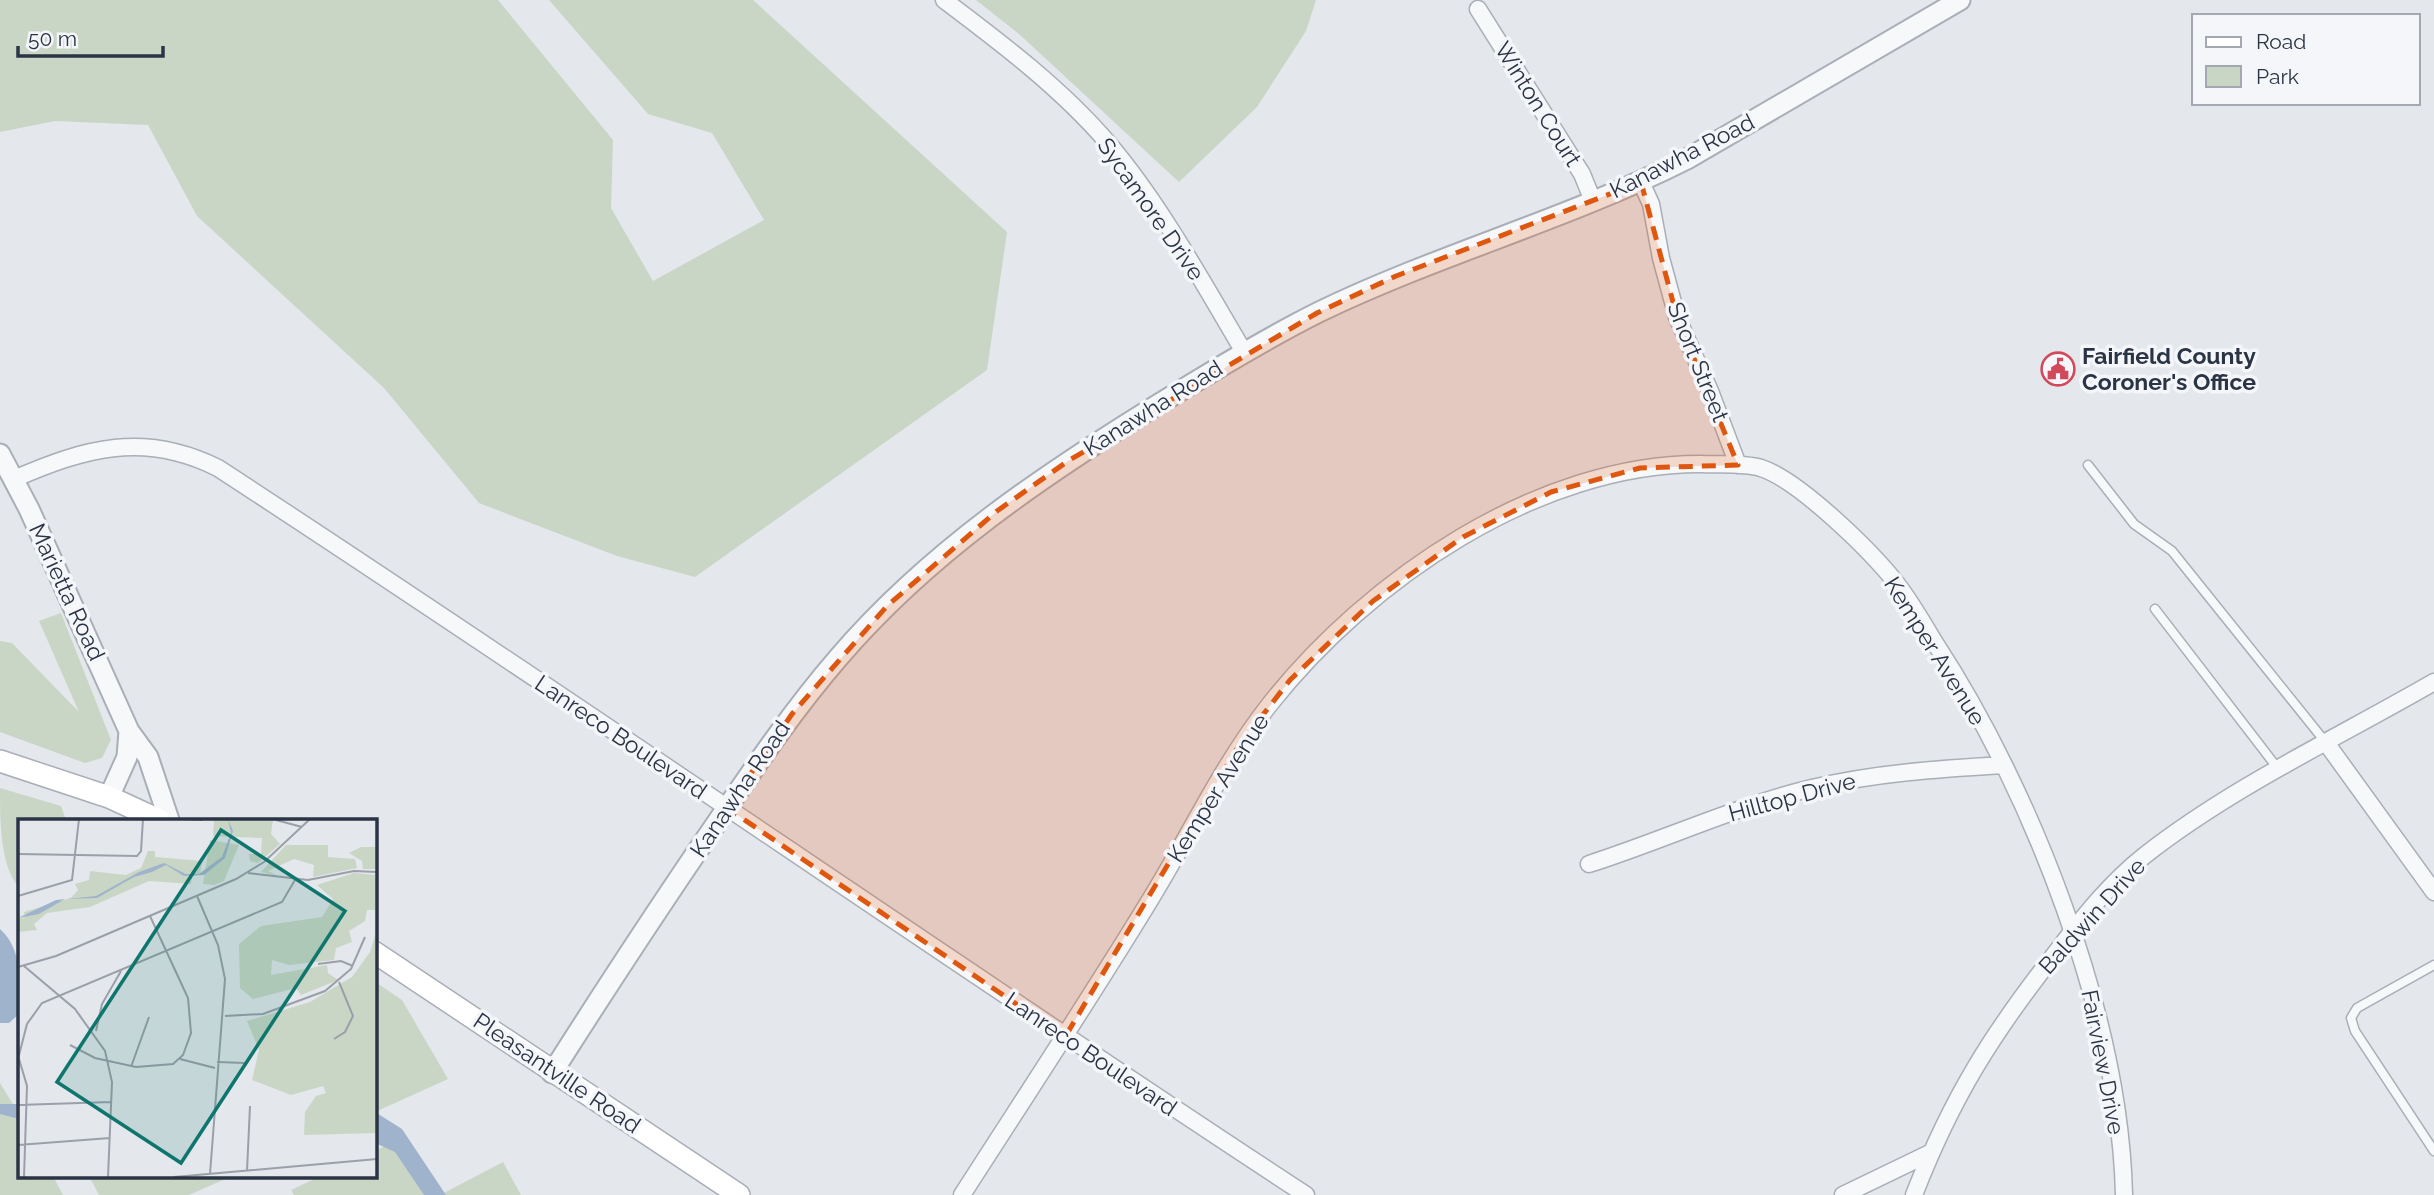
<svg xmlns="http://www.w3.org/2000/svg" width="2434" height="1195" viewBox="0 0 2434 1195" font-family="Raleway,sans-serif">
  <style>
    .green { fill: #c9d6c5 }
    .water { fill: #9fb4cc }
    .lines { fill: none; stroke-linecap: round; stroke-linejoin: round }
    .service-casing { stroke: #a9aeb7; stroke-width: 11 }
    .minor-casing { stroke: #a9aeb7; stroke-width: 19 }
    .tertiary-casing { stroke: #a9aeb7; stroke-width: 23 }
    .secondary-casing { stroke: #a9aeb7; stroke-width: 24 }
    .service { stroke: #f7f8fa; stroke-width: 8 }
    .minor { stroke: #f7f8fa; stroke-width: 16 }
    .tertiary { stroke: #f7f8fa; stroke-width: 19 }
    .secondary { stroke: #fff; stroke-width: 21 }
    .marked { fill: #df570f; fill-opacity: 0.2; stroke: #df570f; stroke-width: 5; stroke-dasharray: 14 9; stroke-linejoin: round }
    .labels { text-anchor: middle; stroke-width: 7; stroke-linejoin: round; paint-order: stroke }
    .street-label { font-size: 23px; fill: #2b3445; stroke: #f4f6f9 }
    .poi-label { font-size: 23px; font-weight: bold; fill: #2b3445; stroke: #f4f6f9; text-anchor: start }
    .inset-road { fill: none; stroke: #9a9fa9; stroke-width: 2 }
    .view { fill: #0f766e; fill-opacity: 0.15; stroke: #0f766e; stroke-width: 3.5 }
    .inset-edge { fill: none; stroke: #2b3445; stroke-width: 3.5 }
  </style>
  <rect width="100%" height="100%" fill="#e4e7ec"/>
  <!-- green -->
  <path class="green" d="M0,0H498L613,140L611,208L653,281L764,220L712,133L648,114L549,0H753L1007,232L987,370L695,577L617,556L479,503L384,388L197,216L148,125L55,121L0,132Z
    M976,0H1316L1306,31L1257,107L1179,182L1019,34Z
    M61,613L111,740L102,758L85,763L0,732V641L12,643L79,712L39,621Z
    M0,788L61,806L66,820H19V887C0,867 0,819 0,788Z
    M374,981L402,1000L448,1079L375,1112Z
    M0,1083L19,1114V1176H53L63,1195H0Z
    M397,1140L426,1195H294L291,1190L321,1176H374L375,1151Z
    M503,1162L521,1195H440Z
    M89,1176H232L189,1195H99Z"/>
  <!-- water -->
  <path class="water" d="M0,929C24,951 19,984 19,1014L9,1023H0Z
    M0,1104H19V1119L0,1114Z
    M375,1112L402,1129L446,1195H424L395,1152L375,1143Z"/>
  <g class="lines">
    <defs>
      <path id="service" d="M2088,465L2134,524L2172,551L2327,744
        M2155,609L2279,770
        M2434,965L2357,1008L2351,1018L2355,1031L2434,1151"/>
      <path id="minor" d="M944,0C1001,43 1061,88 1108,143C1160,204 1203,283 1244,352
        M1478,9L1582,174L1593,201
        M1641,182L1651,204L1661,258L1677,317L1710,391L1738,465
        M14,479C85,448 144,431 218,468C583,706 941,956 1306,1195
        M2327,744L2434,892
        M1589,864C1664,840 1736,806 1812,788C1875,773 1938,769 2003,765
        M962,1195C1025,1097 1089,1000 1150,900C1190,835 1222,765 1270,704C1368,580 1538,463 1702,464C1721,465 1743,463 1761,468C1799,480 1872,552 1897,584C1911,602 1923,623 1935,643C2032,791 2120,1017 2124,1195
        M1843,1195L1930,1153
        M1914,1195C1952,1097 1993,1032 2058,950C2083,917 2111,882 2144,856C2232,787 2337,738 2434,682"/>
      <path id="tertiary" d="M0,454L29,509L129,731L148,757L169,820
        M109,797L127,757L129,731
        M552,1073C606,988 661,904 718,821C756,765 794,709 839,657C929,552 1045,474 1162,402C1214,370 1265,339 1319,312C1439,254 1568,219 1687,159L1960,0"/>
      <path id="secondary" d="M0,761L109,797L159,820
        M374,952L739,1195"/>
    </defs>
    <!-- service casing -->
    <use href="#service" class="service-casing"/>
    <!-- minor casing -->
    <use href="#minor" class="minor-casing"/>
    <!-- tertiary casing -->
    <use href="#tertiary" class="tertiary-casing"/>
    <!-- secondary casing -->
    <use href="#secondary" class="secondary-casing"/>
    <!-- service -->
    <use href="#service" class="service"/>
    <!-- minor -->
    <use href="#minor" class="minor"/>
    <!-- tertiary -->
    <use href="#tertiary" class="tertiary"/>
    <!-- secondary -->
    <use href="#secondary" class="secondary"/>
  </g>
  <!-- marked area -->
  <path class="marked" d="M1641,182L1677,317L1738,465L1640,468L1551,492L1463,537L1373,601L1290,680L1238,747L1065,1037L727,808L792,714L887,606L997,511L1068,461L1317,313L1396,276Z"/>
  <!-- icons -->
  <defs>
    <symbol id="civic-ring" viewBox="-11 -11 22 22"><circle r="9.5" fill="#f4f6f9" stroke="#d1495b" stroke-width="1.5"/><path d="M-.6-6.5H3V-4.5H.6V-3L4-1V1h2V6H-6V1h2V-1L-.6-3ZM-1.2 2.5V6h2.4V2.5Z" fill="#d1495b"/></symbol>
  </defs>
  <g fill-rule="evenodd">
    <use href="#civic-ring" x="2039" y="350" width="38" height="38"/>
  </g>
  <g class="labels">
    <!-- street labels -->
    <g class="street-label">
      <text transform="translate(1538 104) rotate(58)" y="8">Winton Court</text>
      <text transform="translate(1682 156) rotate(-27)" y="8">Kanawha Road</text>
      <text transform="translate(1151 209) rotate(55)" y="8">Sycamore Drive</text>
      <text transform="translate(1698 362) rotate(68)" y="8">Short Street</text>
      <text transform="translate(1153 408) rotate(-32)" y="8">Kanawha Road</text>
      <text transform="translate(67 592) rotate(65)" y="8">Marietta Road</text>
      <text transform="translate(1935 651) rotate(58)" y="8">Kemper Avenue</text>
      <text transform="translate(621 737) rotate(34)" y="8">Lanreco Boulevard</text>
      <text transform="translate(1218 788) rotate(-58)" y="8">Kemper Avenue</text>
      <text transform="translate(740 789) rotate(-56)" y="8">Kanawha Road</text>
      <text transform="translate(1792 797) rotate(-15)" y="8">Hilltop Drive</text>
      <text transform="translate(2092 916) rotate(-48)" y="8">Baldwin Drive</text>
      <text transform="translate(1091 1054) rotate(34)" y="8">Lanreco Boulevard</text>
      <text transform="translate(2103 1062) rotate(79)" y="8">Fairview Drive</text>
      <text transform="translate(557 1073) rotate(34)" y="8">Pleasantville Road</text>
    </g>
    <!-- poi labels -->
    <g class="poi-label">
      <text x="2082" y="364">Fairfield County<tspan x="2082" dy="26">Coroner's Office</tspan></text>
    </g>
  </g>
  <!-- overview -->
  <g transform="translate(18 819)">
    <rect width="359" height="359" fill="#e4e7ec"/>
    <path d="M196,0H255L253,15L262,25L240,44L232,42L231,35H243L244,19L195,17ZM192,21L221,26L206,62L196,66L185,65ZM268,26H310V38L337,40L339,49L295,58L296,46L276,40L250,52L260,57L243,53ZM343,28H359V50H345L344,42L331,34ZM130,32H137V38L184,42L182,56L174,55L173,65L131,62L72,88L29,94L16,105L19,111L0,113V100L7,98L6,93L53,79L60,71L57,65L71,61L72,52L108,56L123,49ZM336,54L359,56V91H349L347,102L331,112L334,123L318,129L316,141L271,146L254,141L253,156L309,146L310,154L320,161L283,176L278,169L235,180L222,169L221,125L243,107L304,98L315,80L299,66ZM359,110V314L286,316L287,293L298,277L308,274L305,267L273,276L234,261L241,231L229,202L292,183L334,158L352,133Z" fill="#c9d6c5"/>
    <path d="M210,0L215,12L207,39L186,56L166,57L148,46L134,53L116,58L79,79L47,80L21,95L0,99L38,81L78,77L121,53L146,44L168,55H181L204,38L213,14Z" fill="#9fb4cc"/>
    <path class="inset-road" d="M164,0L185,1M258,1L284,8M0,35L119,37L123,32L125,0M230,54L290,61L336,52L359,53M0,77L54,61L61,0M179,77L200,126L207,160L192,355M300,145L323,142L335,147M6,147L57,190L87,232L94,263L90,358M0,148L38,137L218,60L246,43L292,0M207,197L245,195L307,172L333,150L347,118M78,212L84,185L103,152M316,220L327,213L335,197L321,163M52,226L77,239L118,248L155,245L165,236L173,214L170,179L132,97M0,240L9,205L24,184L264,83L277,61M1,240L9,267L6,358M162,240L197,249M199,243L227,244M113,248L131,198M0,286L93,283M0,326L92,319M229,352L232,287M156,358L359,340"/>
    <path class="view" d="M203,11L327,92L163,344L39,263Z"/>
    <rect width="359" height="359" class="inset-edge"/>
  </g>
  <!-- legend -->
  <rect x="2192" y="14" width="228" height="91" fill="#f4f6f9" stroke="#a4a8b1" stroke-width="2"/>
  <rect x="2206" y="37" width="35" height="10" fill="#ffffff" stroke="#a4a8b1" stroke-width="2"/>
  <text x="2256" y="49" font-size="21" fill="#2b3445">Road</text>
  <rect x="2206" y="66" width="35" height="21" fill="#c9d6c5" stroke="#a4a8b1" stroke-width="2"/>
  <text x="2256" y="84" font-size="21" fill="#2b3445">Park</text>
  <!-- scale -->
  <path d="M18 46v10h145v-10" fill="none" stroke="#2b3445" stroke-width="3.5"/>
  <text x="28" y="46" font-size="21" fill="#2b3445" stroke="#f4f6f9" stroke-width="5" paint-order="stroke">50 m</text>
</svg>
